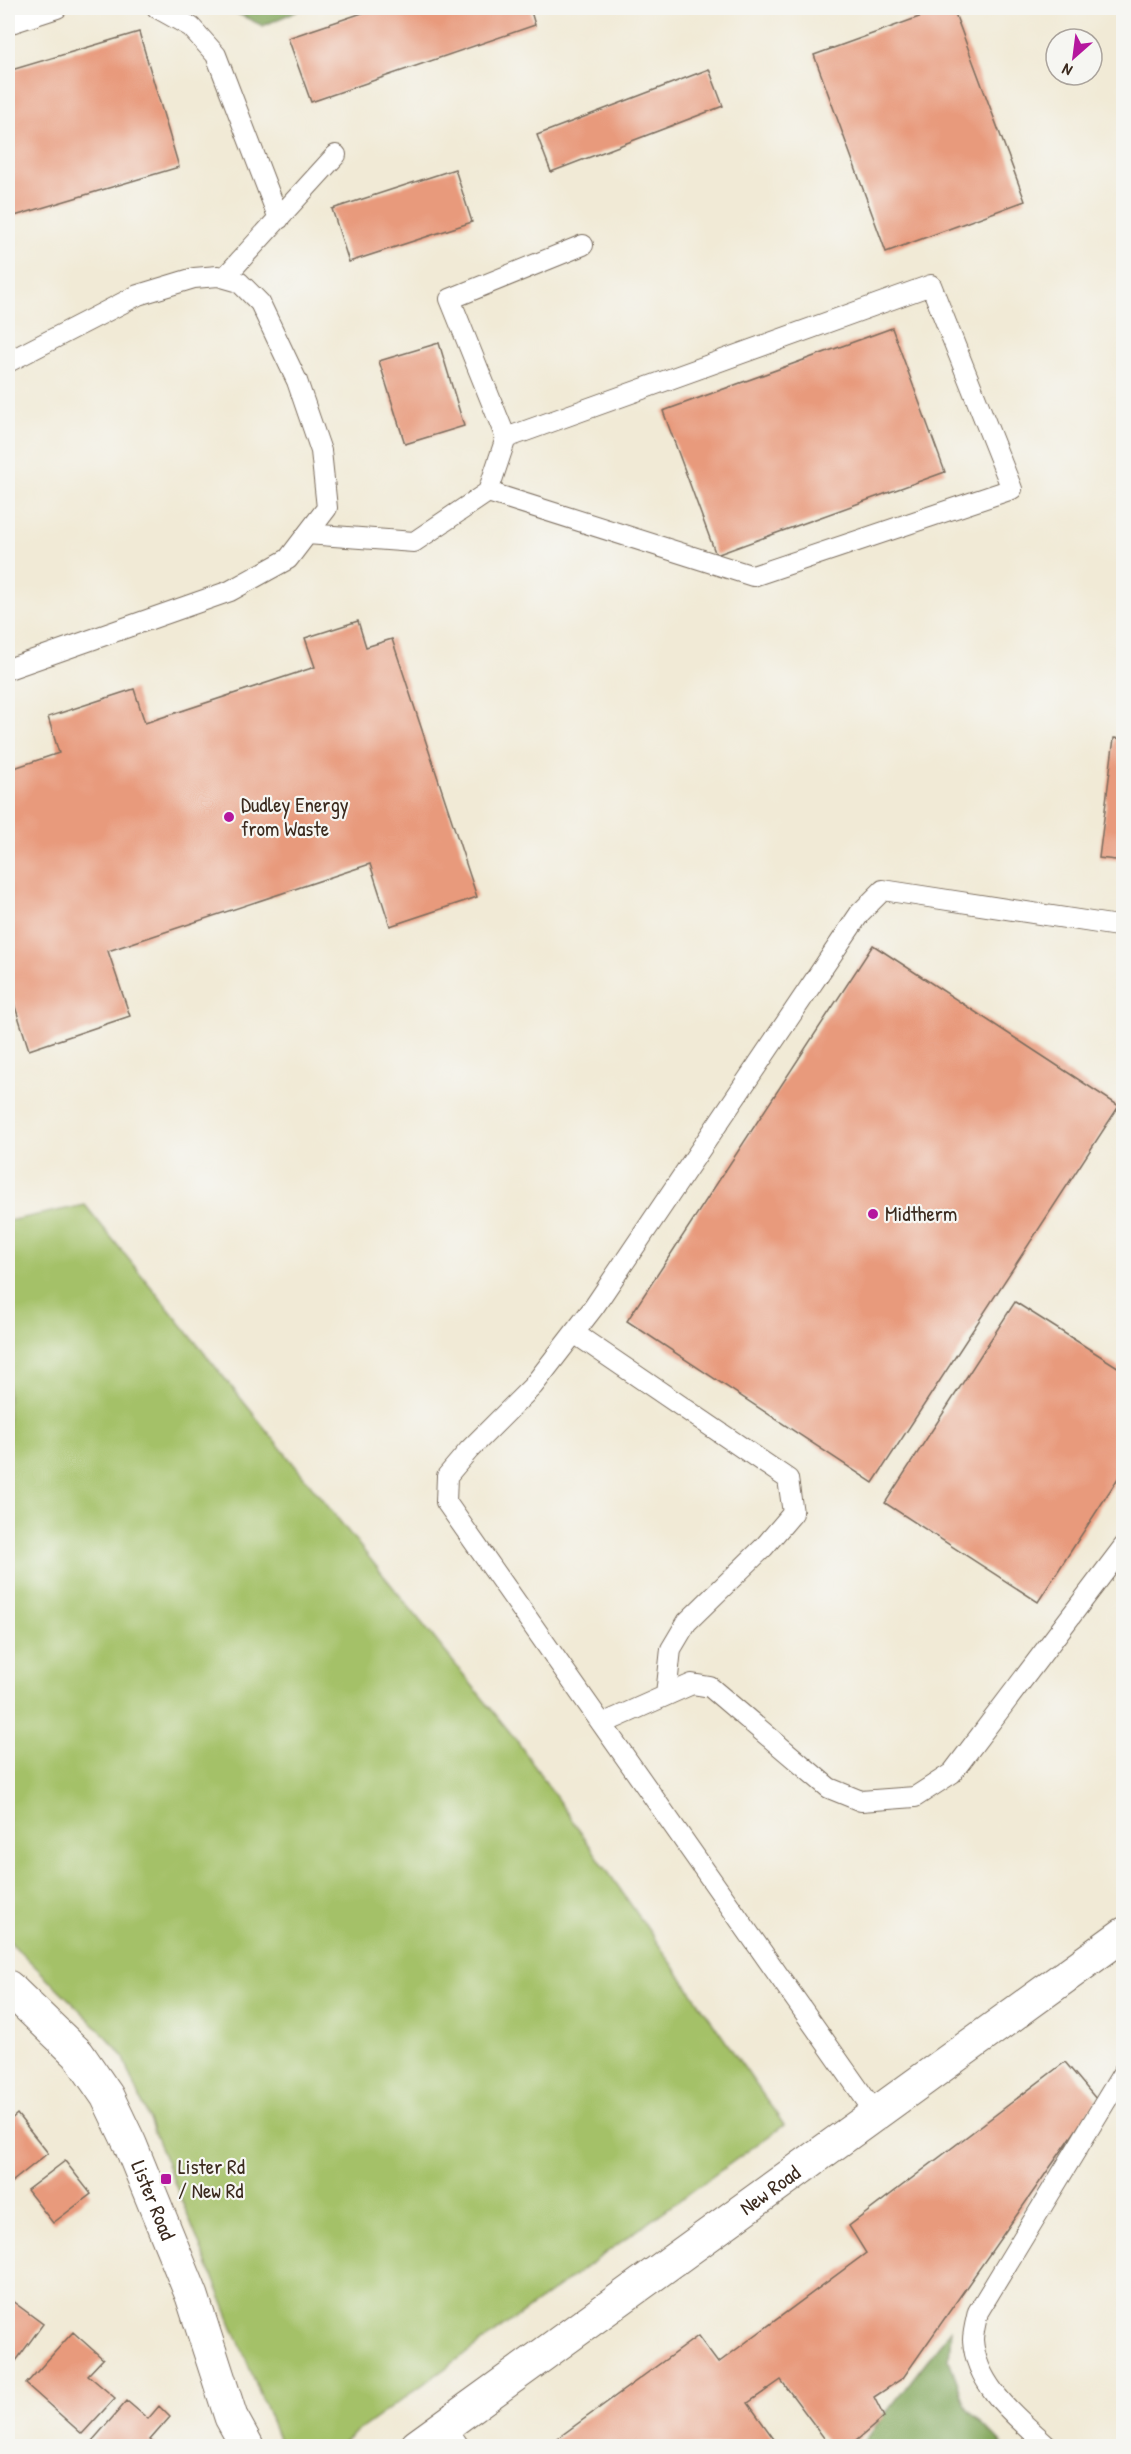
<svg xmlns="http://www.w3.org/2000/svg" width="1131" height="2454" viewBox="0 0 1131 2454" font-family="'Patrick Hand',sans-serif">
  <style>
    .green { fill: #a4c168; stroke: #707643; stroke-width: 1.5 }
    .forest { fill: #83a75c; stroke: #5f683d; stroke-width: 1.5 }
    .building { fill: #e89a7b }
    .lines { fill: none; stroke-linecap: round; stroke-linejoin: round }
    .service-casing { stroke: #7b6d5e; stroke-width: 22 }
    .tertiary-casing { stroke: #7b6d5e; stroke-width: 35 }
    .service { stroke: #fff; stroke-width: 20 }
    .tertiary { stroke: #fff; stroke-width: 33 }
    .poi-dot { fill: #b5179e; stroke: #f6f6f2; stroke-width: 2 }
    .labels { text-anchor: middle; stroke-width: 4.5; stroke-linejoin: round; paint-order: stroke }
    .poi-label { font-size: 21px; fill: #3b2a1e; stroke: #f6f6f2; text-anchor: start }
    .street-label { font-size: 21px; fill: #3b2a1e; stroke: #f6f6f2 }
  </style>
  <rect width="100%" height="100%" fill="#f6f6f2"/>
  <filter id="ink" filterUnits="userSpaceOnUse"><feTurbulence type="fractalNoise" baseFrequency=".0167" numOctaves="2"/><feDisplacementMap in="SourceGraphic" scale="12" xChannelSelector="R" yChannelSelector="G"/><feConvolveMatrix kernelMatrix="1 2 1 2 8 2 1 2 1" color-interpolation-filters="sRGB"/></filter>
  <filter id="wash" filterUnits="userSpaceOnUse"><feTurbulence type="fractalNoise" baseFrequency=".008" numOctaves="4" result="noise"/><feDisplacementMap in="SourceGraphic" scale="24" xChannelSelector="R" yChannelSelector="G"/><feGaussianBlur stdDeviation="1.35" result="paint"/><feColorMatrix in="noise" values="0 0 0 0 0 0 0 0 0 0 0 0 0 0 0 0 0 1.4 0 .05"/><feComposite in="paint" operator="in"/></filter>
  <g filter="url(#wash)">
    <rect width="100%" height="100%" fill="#f1ead6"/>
    <!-- green -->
    <path class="green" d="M85,1205L517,1741L784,2125L337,2446H286L280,2443L123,2056L97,2027L8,1940V1221Z"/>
    <!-- forest -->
    <path class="forest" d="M226,8H303L263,26Z
      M951,2330L949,2360L967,2408L1004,2446H860Z"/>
    <g id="blocks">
      <!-- building -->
      <path class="building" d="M377,8H530L535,25L311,102L288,38Z
        M944,8H953L1025,201L886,252L814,55Z
        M139,32L179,167L8,218V71Z
        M709,69L723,106L551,172L537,135Z
        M455,169L472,222L349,262L332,209Z
        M892,328L945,472L716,555L663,411Z
        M439,343L464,426L405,444L379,361Z
        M358,621L366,647L392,639L477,897L390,926L370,864L108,951L130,1016L29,1050L8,985V770L59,753L48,717L134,689L145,723L315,667L305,638Z
        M1114,738L1124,739V861L1099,858Z
        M873,945L1119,1106L873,1483L627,1321Z
        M1015,1302L1124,1371V1469L1038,1602L885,1503Z
        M1065,2062L1097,2100L903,2378L874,2397L884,2417L850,2446H830L781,2380L748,2403L779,2446H547L698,2336L718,2363L866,2253L849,2226Z
        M17,2114L48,2153L8,2185V2122Z
        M65,2161L91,2194L53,2223L27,2190Z
        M8,2298L43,2324L8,2372Z
        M73,2332L103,2359L88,2375L115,2398L82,2434L26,2384Z
        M127,2401L148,2419L159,2406L170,2417L150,2440L158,2446H99L92,2441Z"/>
    </g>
  </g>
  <g filter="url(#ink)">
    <use href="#blocks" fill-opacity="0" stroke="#7b6d5e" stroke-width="1.5"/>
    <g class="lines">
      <defs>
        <path id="service" d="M157,8L191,27L216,55L279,219
          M8,24L57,8
          M225,277L336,155
          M8,362L138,295L194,278L218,276L239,282L260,303L297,381L321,451L327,508L288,559L230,591L8,669
          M506,438L450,299L583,245
          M307,534L414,542L488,492L506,438L931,285L1012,489L753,576L488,492
          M574,1333L788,1479L793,1513L764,1547L687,1622L671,1649L666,1695
          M602,1724L692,1684L710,1687L829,1788L861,1801L915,1797L952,1773L1124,1546
          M876,2114L446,1502L447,1476L469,1450L533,1386L594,1307L860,913L883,890L1124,927
          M445,2426L459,2446
          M1048,2446C1017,2417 976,2387 973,2340C973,2332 976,2321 978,2312L1124,2071"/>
        <g id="tertiary">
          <path id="s1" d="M8,1987L78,2054L107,2096L130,2144L192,2296L231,2417L247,2446"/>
          <path id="s2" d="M417,2446L1124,1934"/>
        </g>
      </defs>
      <!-- service casing -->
      <use href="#service" class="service-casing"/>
      <!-- tertiary casing -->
      <use href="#tertiary" class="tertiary-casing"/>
      <!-- service -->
      <use href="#service" class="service"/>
      <!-- tertiary -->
      <use href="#tertiary" class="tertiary"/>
    </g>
  </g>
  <!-- markers -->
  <g class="poi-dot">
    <circle cx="229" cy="817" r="6"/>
    <circle cx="873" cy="1214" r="6"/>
    <rect x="160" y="2173" width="12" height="12" rx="3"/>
  </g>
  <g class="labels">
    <!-- poi labels -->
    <g class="poi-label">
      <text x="241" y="812">Dudley Energy<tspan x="241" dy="24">from Waste</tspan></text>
      <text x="885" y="1221">Midtherm</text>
      <text x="178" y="2174">Lister Rd<tspan x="178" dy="24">/ New Rd</tspan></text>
    </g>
    <!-- street labels -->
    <g class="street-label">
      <text dy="7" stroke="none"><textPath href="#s2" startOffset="436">New Road</textPath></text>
      <text dy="7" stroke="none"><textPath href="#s1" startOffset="262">Lister Road</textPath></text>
    </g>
  </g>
  <!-- margin -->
  <rect width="1131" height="2454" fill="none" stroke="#f6f6f2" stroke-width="30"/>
  <!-- north arrow -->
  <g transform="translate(1074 57) rotate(208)"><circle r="28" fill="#f6f6f2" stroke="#aba49d" stroke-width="1.5"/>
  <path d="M0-4.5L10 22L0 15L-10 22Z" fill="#b5179e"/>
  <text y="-9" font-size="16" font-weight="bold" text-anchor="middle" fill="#3b2a1e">N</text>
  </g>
</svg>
